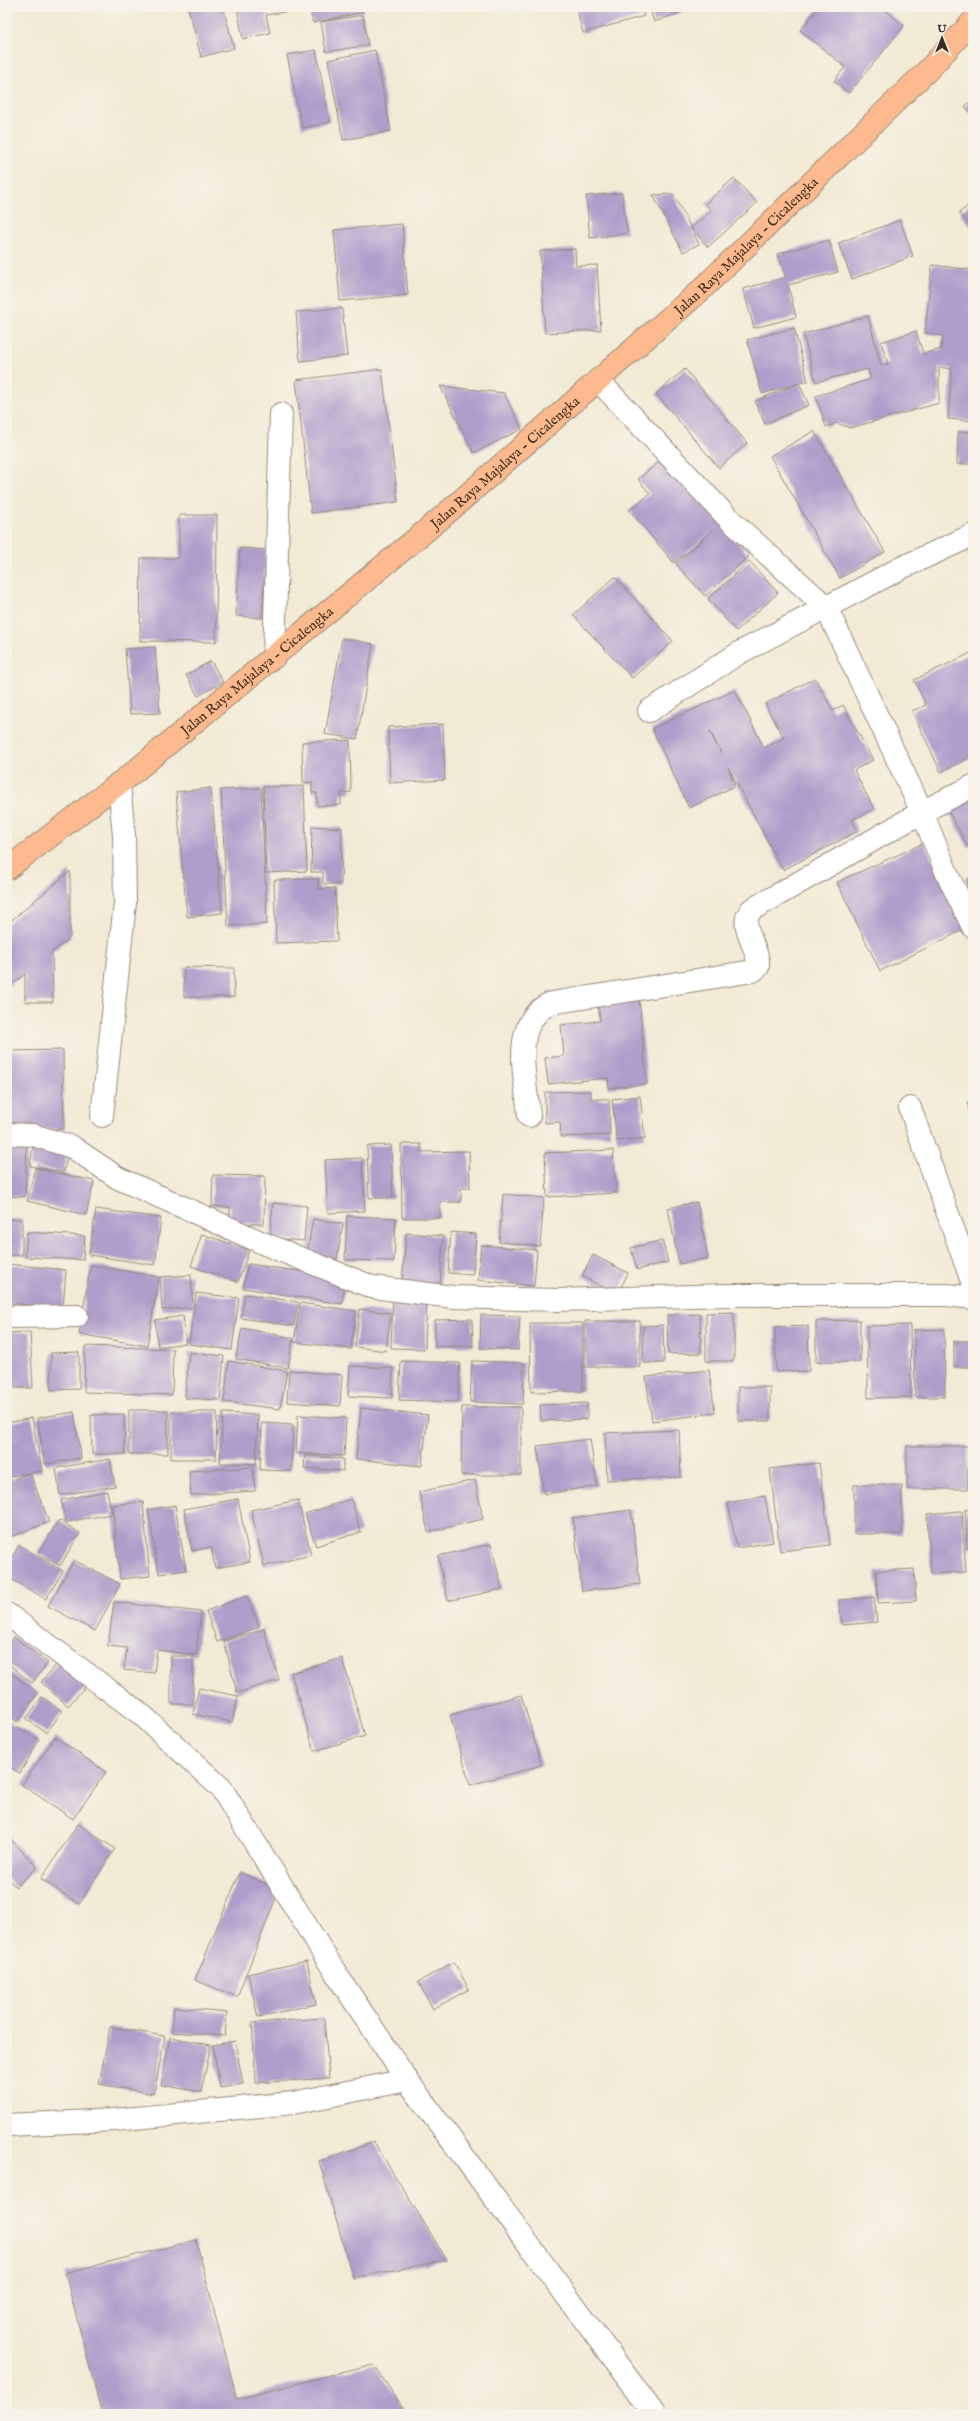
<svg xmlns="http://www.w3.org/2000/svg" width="980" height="2421" viewBox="0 0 980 2421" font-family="'IM FELL English',serif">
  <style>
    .building { fill: #af9dcb; fill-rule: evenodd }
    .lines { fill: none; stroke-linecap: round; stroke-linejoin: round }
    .minor-casing { stroke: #968a7a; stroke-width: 24 }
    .major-casing { stroke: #968a7a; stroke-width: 24 }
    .minor { stroke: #fff; stroke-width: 22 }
    .major { stroke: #fcba8e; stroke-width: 22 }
    .labels { text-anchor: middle; stroke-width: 3.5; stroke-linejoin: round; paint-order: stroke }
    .street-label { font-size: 14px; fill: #3b2a1e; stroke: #f7f3e8 }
  </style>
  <rect width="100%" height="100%" fill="#f7f3e8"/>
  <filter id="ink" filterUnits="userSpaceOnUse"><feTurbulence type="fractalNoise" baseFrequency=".025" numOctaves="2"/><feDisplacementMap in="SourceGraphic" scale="8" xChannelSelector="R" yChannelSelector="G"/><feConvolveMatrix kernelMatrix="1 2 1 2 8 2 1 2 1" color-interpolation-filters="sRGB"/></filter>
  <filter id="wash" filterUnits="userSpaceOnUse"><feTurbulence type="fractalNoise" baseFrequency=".012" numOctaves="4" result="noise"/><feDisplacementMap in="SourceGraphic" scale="16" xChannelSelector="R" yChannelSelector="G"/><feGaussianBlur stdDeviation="0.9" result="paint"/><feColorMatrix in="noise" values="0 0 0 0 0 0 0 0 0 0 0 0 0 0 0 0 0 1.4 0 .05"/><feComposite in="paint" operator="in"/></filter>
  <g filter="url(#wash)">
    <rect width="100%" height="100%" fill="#f2ead5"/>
    <g id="blocks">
      <!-- building -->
      <path class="building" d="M188,7H223L234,48L201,57Z
        M237,7H301V9L266,15L270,33L243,39Z
        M309,7H362L363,12L313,23Z
        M576,7H642L644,16L583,33Z
        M649,7H696L654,22Z
        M819,7H882L904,26L849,93L834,81L845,67L800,30Z
        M363,15L368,45L326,52L321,22Z
        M316,50L330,122L302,128L287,55Z
        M375,50L391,131L343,140L328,60Z
        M973,99V116L965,106Z
        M734,178L757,203L708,247L691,228L699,244L683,252L653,195L673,194L691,228L711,210L705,204Z
        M622,193L627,233L590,238L586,196Z
        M973,202V228H972L959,213Z
        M900,220L913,256L852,279L838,243Z
        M402,224L408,295L340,301L334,230Z
        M829,240L838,272L788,285L796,317L754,328L743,289L786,277L777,254Z
        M575,249L576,266L597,265L601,330L545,333L540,251Z
        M932,265L973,270V421L948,419L952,369L939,367V403L850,428L837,423L826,427L816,396L871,379L868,369L816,382L803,334L868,316L881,365L888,364L881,342L916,331L923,354L941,349L943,336L925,333Z
        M342,308L347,356L300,361L296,312Z
        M794,328L808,381L799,383L809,405L765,424L755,401L799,383L762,394L747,340Z
        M382,369L398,502L311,513L296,380Z
        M685,369L747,443L719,468L656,394Z
        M440,386L504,393L522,429L474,453Z
        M814,431L885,552L840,578L770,456Z
        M958,432H973V464H957Z
        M665,457L749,556L705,596L676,564L713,530L674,563L629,510L650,494L638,479Z
        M179,515H217L216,642L140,641L141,558H179Z
        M240,548L266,550L262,618L236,616Z
        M749,561L778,593L736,631L708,599Z
        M615,577L673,641L632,678L573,615Z
        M342,638L373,644L357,739L325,734Z
        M155,647L160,713L130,714L125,649Z
        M973,652V756L941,772L912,711L926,705L914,680Z
        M211,661L223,682L198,696L186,675Z
        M815,678L833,711L843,705L873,760L854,770L874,809L852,820L858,831L783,870L728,767L735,786L689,808L652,729L735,690L764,748L784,738L765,704ZM710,731L721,753L716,744Z
        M443,724L445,780L390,783L388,727Z
        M350,740L351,792L341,793V805L317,806V793H312V782L303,783L302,742Z
        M304,786L307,871L266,873L263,787Z
        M211,788L222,913L187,917L176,792Z
        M261,788L267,924L228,926L221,790Z
        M973,795V844L968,847L947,809Z
        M312,826L342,828L341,884H323V872H311Z
        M924,843L967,928L880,971L837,882Z
        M70,871V938L52,952L53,1002H25V974L7,988V924Z
        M973,877V894L966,880Z
        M318,879L319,889L335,888L337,941L276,943L274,880Z
        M184,967L234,968V997H184Z
        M639,998L647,1084L609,1088L608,1078L548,1084L545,1058L564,1056L561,1025L600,1021L598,1002Z
        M63,1050L64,1129L7,1130V1051Z
        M591,1091V1099H609L610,1135L561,1137L560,1122L545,1123V1092Z
        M640,1096L645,1138L617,1141L612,1099Z
        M973,1101V1121L967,1102Z
        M7,1144L27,1145L25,1197L7,1196Z
        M33,1144L68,1150L64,1172L30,1166Z
        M401,1144H421V1152L469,1151L470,1188H461V1202H440V1218H402Z
        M391,1145L393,1198H369L367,1146Z
        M613,1150L616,1193L547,1197L545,1153Z
        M362,1158L365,1211L328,1213L325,1160Z
        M35,1168L94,1181L86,1215L27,1201Z
        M213,1175L265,1176L264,1224L230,1223V1207L212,1206Z
        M503,1194L544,1198L540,1246L499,1242Z
        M697,1202L708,1258L679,1264L668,1208Z
        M273,1203L307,1206L304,1241L270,1238Z
        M96,1209L161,1218L155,1265L89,1255Z
        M347,1216L396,1218L394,1261L345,1260Z
        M7,1219H22V1255H7Z
        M313,1219L343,1224L337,1259L307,1254Z
        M27,1232L85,1236L83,1260L25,1257Z
        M451,1232L476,1234L473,1275L448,1273Z
        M406,1233L443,1236L440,1287L402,1284Z
        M202,1234L249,1250L238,1282L191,1266Z
        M662,1240L668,1262L637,1270L631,1248Z
        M481,1245L537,1250L534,1286L478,1280Z
        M593,1255L628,1273L617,1295L582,1276Z
        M7,1264L66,1270L63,1308L7,1303Z
        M248,1264L346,1278L342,1304L243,1288Z
        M91,1265L159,1277L147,1346L79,1334Z
        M191,1275L193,1307L162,1310L160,1277Z
        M196,1293L239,1298L232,1350L189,1344Z
        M245,1294L298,1302L294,1326L241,1318Z
        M393,1296L427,1298L425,1349L391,1348Z
        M300,1303L356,1311L351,1349L294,1342Z
        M360,1309L391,1313L386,1351L355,1347Z
        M734,1312V1361H706V1313Z
        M700,1314L701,1353L668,1354L667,1315Z
        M481,1315L520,1316L518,1350L480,1348Z
        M183,1316L186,1343L158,1347L155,1320Z
        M472,1319L473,1346L435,1347V1320Z
        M860,1320V1362H816V1321Z
        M585,1321H640V1367H585Z
        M530,1323H583V1391L531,1392Z
        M663,1325L664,1363H643V1326Z
        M910,1325L911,1397L868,1398L867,1326Z
        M808,1326L809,1371L776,1372L775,1327Z
        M242,1328L293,1338L288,1368L236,1359Z
        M944,1329L945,1397H915L914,1330Z
        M30,1332L33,1388H7V1333Z
        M954,1341H973V1367H954Z
        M85,1346L173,1349L172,1395L84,1392Z
        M79,1352V1389L51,1390V1353Z
        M189,1352L224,1356L220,1400L185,1398Z
        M229,1361L287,1371L280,1409L224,1402Z
        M401,1361L460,1363L458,1402L399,1400Z
        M472,1361L524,1363L523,1404L470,1402Z
        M350,1366L393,1368L392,1398L348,1396Z
        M289,1370L342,1375L340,1406L287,1402Z
        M709,1370L715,1413L652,1421L646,1377Z
        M738,1387H770V1421H738Z
        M587,1403V1419L541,1421L540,1405Z
        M462,1407H521V1475H461Z
        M361,1408L428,1415L422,1466L356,1459Z
        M129,1410H168V1454H129Z
        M74,1412L81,1458L45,1464L37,1418Z
        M171,1412H217L216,1459H171Z
        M223,1413L258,1415L256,1464L220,1463Z
        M124,1414L125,1454H92L91,1415Z
        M298,1415L346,1418L344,1456L296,1453Z
        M32,1418L42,1471L7,1477V1423Z
        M262,1423L293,1425L291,1471L260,1470Z
        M679,1430L681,1477L607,1480L605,1433Z
        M590,1439L597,1486L544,1494L537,1446Z
        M907,1446H968V1489H907Z
        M305,1455L343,1459V1471L304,1468Z
        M110,1459L115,1486L60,1495L56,1468Z
        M819,1463L830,1545L780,1551L770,1469Z
        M253,1467L255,1491L191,1495L189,1471Z
        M30,1473L49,1522L7,1538V1482Z
        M475,1480L483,1519L428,1532L419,1492Z
        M854,1485H902V1534H854Z
        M107,1491L112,1514L66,1522L61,1500Z
        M765,1496L773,1542L737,1548L728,1503Z
        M238,1499L250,1562L215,1568L211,1547L192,1551L184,1509Z
        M351,1499L361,1532L316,1546L305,1514Z
        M298,1500L311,1555L264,1566L251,1510Z
        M143,1502L150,1576L120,1579L112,1505Z
        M175,1505L186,1570L159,1574L148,1510Z
        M973,1509V1548H967L965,1510Z
        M631,1510L640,1584L582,1591L573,1518Z
        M962,1511L966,1572L931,1574L927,1514Z
        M59,1520L80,1533L60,1566L38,1553Z
        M491,1544L502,1589L448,1601L438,1556Z
        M19,1545L63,1571L46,1599L7,1577V1566Z
        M74,1560L120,1584L95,1631L48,1606Z
        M914,1569L916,1601L878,1603L876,1571Z
        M247,1596L259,1627L217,1642L206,1611Z
        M874,1597L877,1622L842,1625L839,1600Z
        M114,1602L201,1612L196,1655L157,1650L154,1673L124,1670L127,1648L108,1646Z
        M264,1629L279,1680L237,1693L224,1641Z
        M14,1637L48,1663L32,1683L7,1663V1646Z
        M171,1656H193V1704H171Z
        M342,1658L365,1736L314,1751L291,1673Z
        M59,1662L86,1686L68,1706L41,1682Z
        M7,1670L38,1693L17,1722L7,1714Z
        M199,1688L238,1696L232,1722L193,1714Z
        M521,1695L542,1765L470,1785L450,1715Z
        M42,1697L62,1711L47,1733L26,1719Z
        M7,1721L39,1740L20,1773L7,1765Z
        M55,1737L106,1772L73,1819L22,1785Z
        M78,1824L115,1849L79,1904L41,1879Z
        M7,1835L37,1867L16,1887L7,1878Z
        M240,1872L279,1890L237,1997L195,1980Z
        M307,1961L316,2004L258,2017L248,1974Z
        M454,1962L469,1989L433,2009L418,1982Z
        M174,2007L227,2012L225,2036L172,2032Z
        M324,2018L329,2078L256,2083L252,2023Z
        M110,2027L165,2036L154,2094L99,2084Z
        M170,2037L211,2045L201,2092L161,2085Z
        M235,2041L243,2084L220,2088L213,2045Z
        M374,2142L447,2260L353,2278L319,2161Z
        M196,2240L237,2399L373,2364L407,2414H102L65,2273Z"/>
    </g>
  </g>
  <g filter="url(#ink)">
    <use href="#blocks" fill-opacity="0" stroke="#968a7a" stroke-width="1"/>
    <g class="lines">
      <defs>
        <path id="minor" d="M598,380L730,520L826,607L922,812L948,876L973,927
          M274,657L281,414
          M649,711L739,653L901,568L973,535
          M910,1108L973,1284
          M102,1116L125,903L124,836L119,783
          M529,1116C526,1079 509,1022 551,1003L753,971L758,967C760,947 737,928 751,910L922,812L973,786
          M7,1134L33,1135L72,1147L118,1178L265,1244L372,1287L453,1297L557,1300L726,1295H947L973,1298
          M7,1317L77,1316
          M7,1614L142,1715L221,1788L335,1972L407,2080L654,2414
          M7,2125L114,2120L293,2103L407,2080"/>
        <g id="major">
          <path id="s1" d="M7,869L134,772L440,519L701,290L929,69L973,21"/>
        </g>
      </defs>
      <!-- minor casing -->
      <use href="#minor" class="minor-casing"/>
      <!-- major casing -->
      <use href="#major" class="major-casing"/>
      <!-- minor -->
      <use href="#minor" class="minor"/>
      <!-- major -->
      <use href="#major" class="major"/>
    </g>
  </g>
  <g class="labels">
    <!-- street labels -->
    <g class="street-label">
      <text dy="5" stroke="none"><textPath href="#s1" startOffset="967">Jalan Raya Majalaya - Cicalengka</textPath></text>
      <text dy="5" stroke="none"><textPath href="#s1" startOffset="643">Jalan Raya Majalaya - Cicalengka</textPath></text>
      <text dy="5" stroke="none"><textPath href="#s1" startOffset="319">Jalan Raya Majalaya - Cicalengka</textPath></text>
    </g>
  </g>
  <!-- margin -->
  <rect width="980" height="2421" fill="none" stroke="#f7f3e8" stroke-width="24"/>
  <!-- north arrow -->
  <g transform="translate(942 38)" stroke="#f7f3e8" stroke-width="3" paint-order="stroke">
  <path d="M0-3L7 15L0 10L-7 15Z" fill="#3b2a1e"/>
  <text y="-6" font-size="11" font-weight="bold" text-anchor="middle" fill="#3b2a1e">U</text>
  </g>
</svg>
